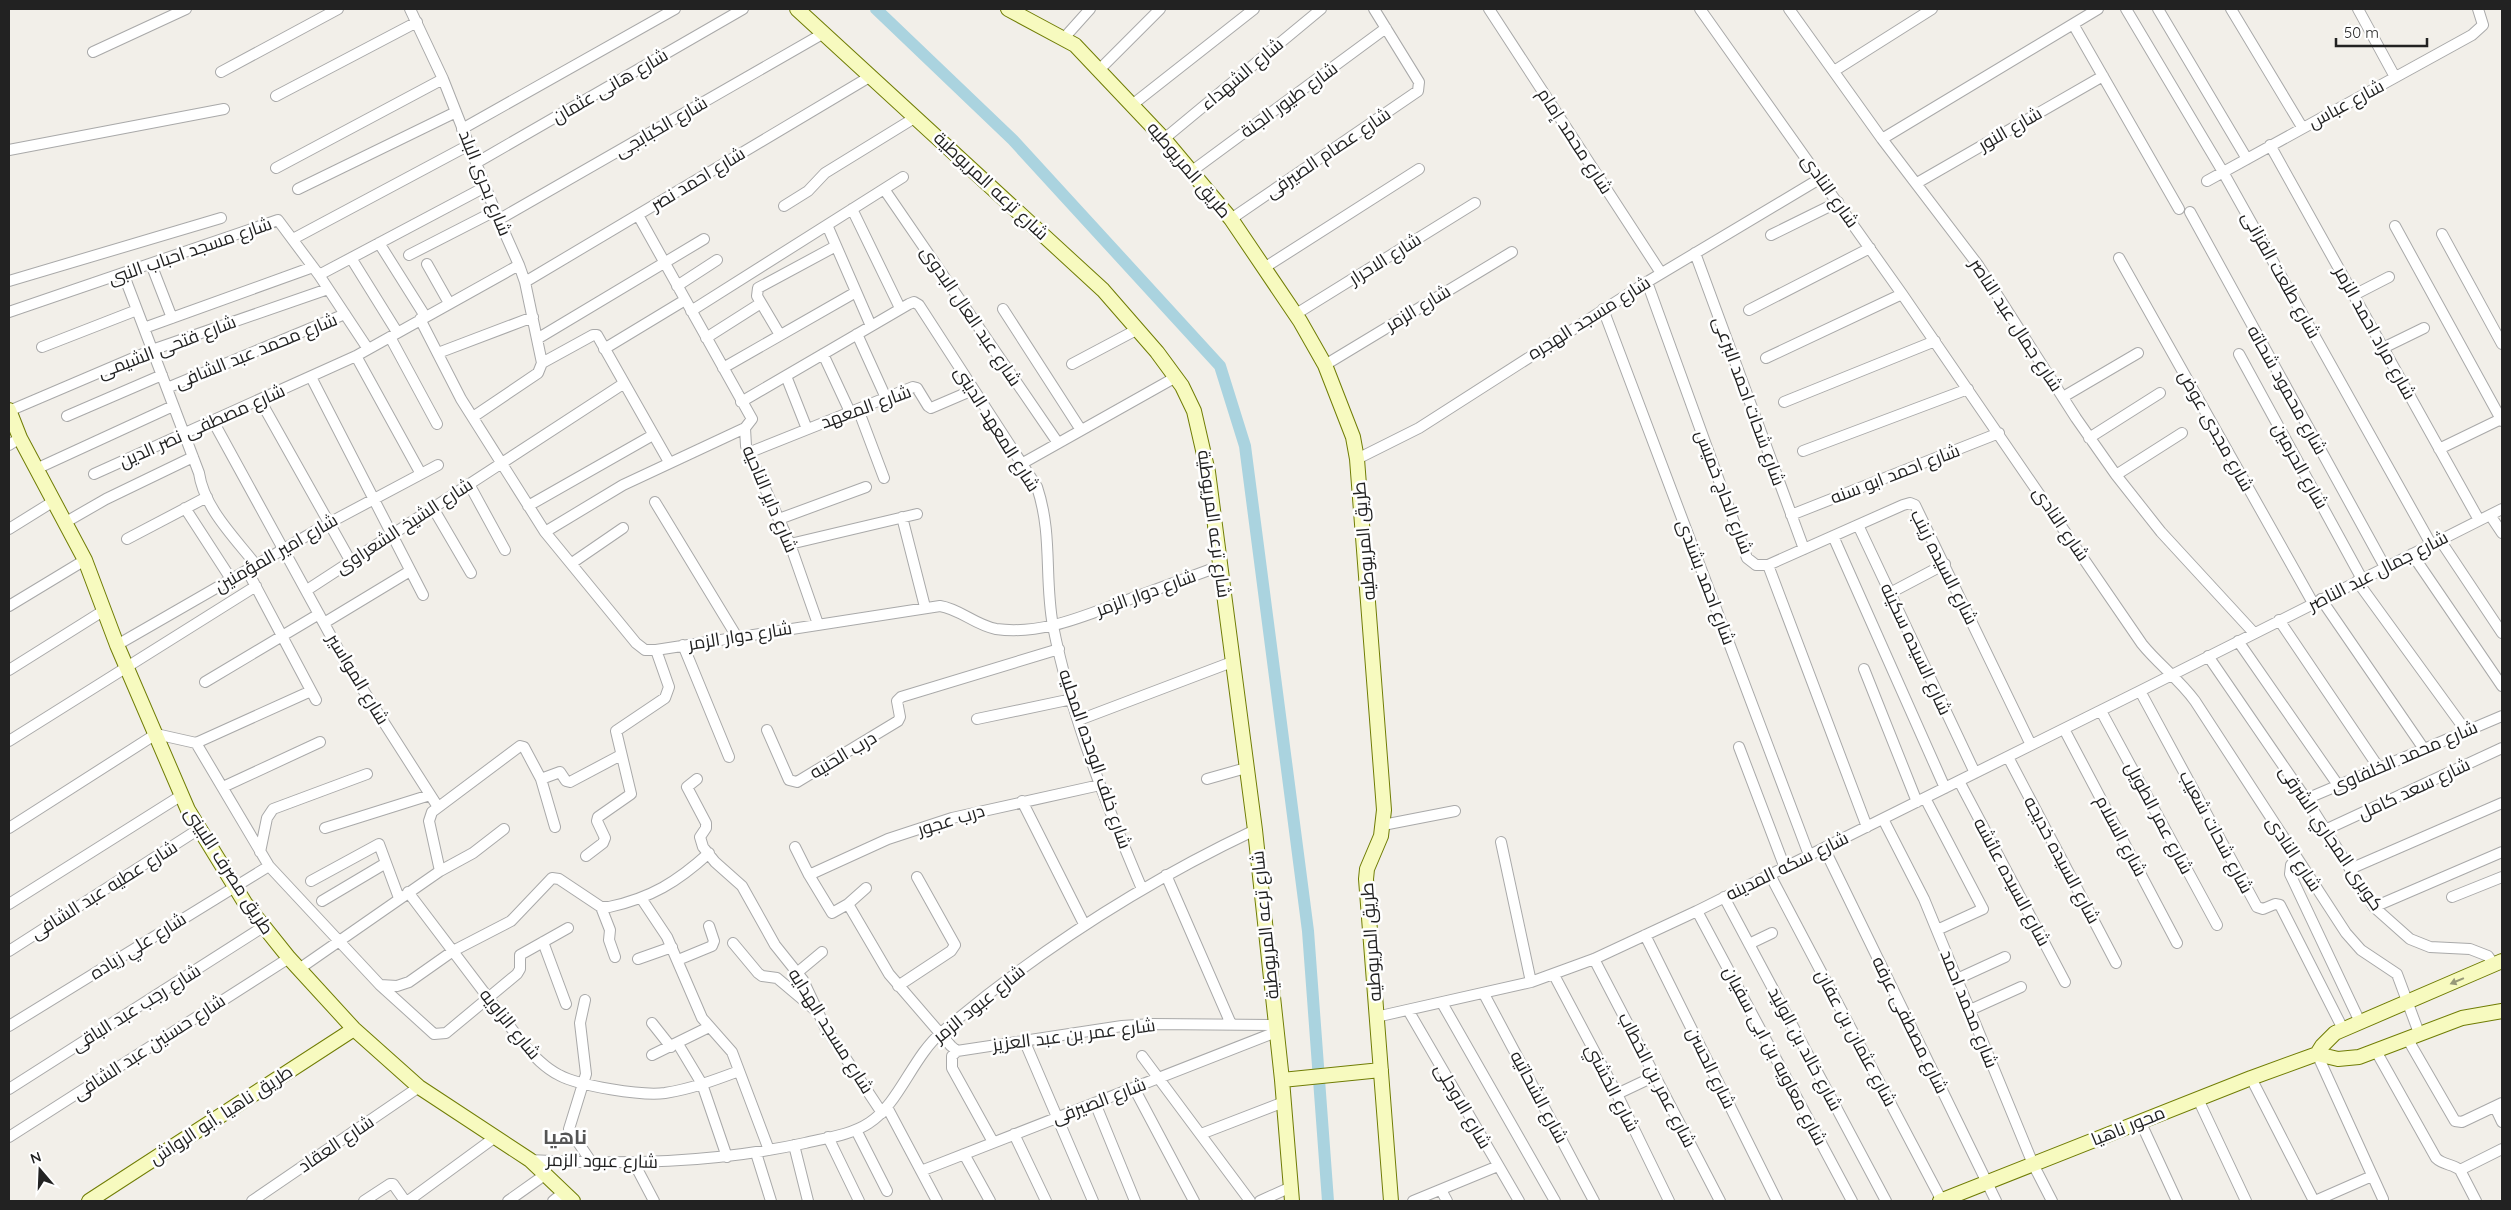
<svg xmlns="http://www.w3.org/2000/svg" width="2511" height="1210" viewBox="0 0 2511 1210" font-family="Quicksand,Cairo,sans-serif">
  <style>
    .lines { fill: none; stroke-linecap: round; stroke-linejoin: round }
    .canal { stroke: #aad3df; stroke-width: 12 }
    .street-casing { stroke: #a9a9a9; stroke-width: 12 }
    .secondary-casing { stroke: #707d05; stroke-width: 16 }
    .street { stroke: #fff; stroke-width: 10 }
    .secondary { stroke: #f7fabf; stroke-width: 14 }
    .oneway { fill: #979978 }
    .labels { text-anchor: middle; stroke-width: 5; stroke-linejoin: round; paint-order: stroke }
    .street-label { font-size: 18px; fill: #222; stroke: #fff }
    .quarter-label { font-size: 20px; font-weight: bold; fill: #555; stroke: #fff }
  </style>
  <rect width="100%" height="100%" fill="#f2efe9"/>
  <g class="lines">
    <!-- canal -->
    <path class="canal" d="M876,9L1013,140L1220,366L1245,446L1308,931L1328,1201"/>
    <defs>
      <path id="street" d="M410,9L443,79L495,211L519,265L525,282L542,363L538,373L473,417
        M1489,9L1661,273
        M1700,9L1902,294L2142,644C2158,664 2179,679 2195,701L2346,933L2361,950L2397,974L2419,1033
        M1789,9L1882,139L1978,265L2076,418L2116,475L2161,532L2254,633
        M2126,9L2223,172L2431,544
        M2158,9L2247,159
        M2231,9L2302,127
        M2358,9L2395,77
        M2073,24L2179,209
        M1064,38L1090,9
        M93,52L186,9
        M1100,69L1160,9
        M1834,71L1932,9
        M221,72L338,9
        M276,96L417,22
        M1132,105L1254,9
        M462,129L675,9
        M1164,139L1321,9
        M1882,139L2098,9
        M2270,145L2479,520
        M9,150L224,109
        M476,163L743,9
        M276,168L443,79
        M1192,171L1386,28
        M2207,181L2472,35L2483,25L2478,9
        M1917,183L2103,76
        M298,189L456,112
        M884,189L1058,443
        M784,206L808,191L825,173L916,117
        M852,209L900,308
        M2190,212L2385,567
        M638,215L752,419L745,428L746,446L790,544L818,624
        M1231,219L1418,91L1419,82L1374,9
        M498,220L824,33
        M827,225L871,326
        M2395,226L2502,421
        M2442,234L2502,344
        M1771,235L1838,202
        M293,239L469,145
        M379,243L425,316
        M1695,253L1804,549
        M409,255L495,211
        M351,258L397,332
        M2119,258L2313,603
        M151,264L172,318
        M427,264L449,303
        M1264,268L1419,169
        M123,273L199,473C204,508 235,538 256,565
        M319,275L485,187
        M9,281L221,218
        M525,282L871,76
        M1647,282L1747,558L1756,565H1768L1903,505L1910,503L1915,505L2031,745
        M677,286L717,260
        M2354,295L2389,277
        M1003,309L1081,430
        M1603,309L1809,855
        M1749,310L1870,248
        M691,311L903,177
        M9,312L278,220L319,275L368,349
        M1296,314L1475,203
        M420,319L461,399L545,532L636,643L645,650H656L940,606C960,609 975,625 996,629C1041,635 1081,617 1122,602C1155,590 1187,578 1220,566
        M144,328L313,267
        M857,334L886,398
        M780,335L757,296L758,288L836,246
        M390,337L437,424
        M706,338L761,303
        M537,339L704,239
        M42,347L137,310
        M2383,348L2424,328
        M604,349L685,300
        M438,353L533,317
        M823,354L850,412
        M2239,354L2362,579
        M356,356L421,474
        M1766,358L1902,294
        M542,363L593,335H597L669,462
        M1072,364L1138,329
        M1325,365L1512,252
        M723,368L856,292
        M786,376L807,429
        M311,377L423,595
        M167,388L345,314
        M2063,397L2138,353
        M260,400L351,562
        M741,402L909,304L914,302L919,305L1037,487C1053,535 1044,578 1053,626C1071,716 1106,804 1142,889
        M1784,402L1935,341
        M858,409L884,478
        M9,411L152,350L328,289
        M67,416L162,375
        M213,421L344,660L438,807
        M2089,438L2160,393
        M9,445L20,438
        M2439,449L2501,419
        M1803,451L1968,389
        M748,453L913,387L917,388L928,406L931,408L973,390
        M1357,459L1419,428L1647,282L1821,178
        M1023,463L1176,377
        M36,469L173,406
        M94,474L356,356L519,265
        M2116,475L2182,433
        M469,484L505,550
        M655,502L737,637
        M528,506L653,435
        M185,508L231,579
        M433,508L471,573
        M1791,515L1999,433
        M2490,515L2502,533
        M902,517L925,607
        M779,519L866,487
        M66,522L106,499L193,457
        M1858,525L1975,773
        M9,529L54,501
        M545,532L623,485L745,428
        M1833,536L1945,788
        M127,539L207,497
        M2440,540L2502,633
        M790,544L917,514
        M2412,554L2502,686
        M572,563L623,528
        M1768,565L1867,827
        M247,570L316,700
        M2357,581L2466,731
        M307,590L623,384
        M1890,593L1945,564
        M2321,599L2424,749
        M9,606L85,560
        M2279,620L2379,768
        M324,623L410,571
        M2238,641L2338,785
        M117,645L329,523L438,465
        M683,645L729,757
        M2208,656L2306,799L2374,907L2410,939L2430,947L2470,949L2488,956L2494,965
        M1864,669L1917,802
        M9,670L103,611
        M205,682L319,614
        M2140,691L2257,907L2263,909L2275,904L2280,905L2343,1029
        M2101,711L2217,925
        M977,719L1072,699
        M1079,720L1232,662
        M2064,729L2177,943
        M767,730L789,780L797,782L898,721L900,717L897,701L901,697L1059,649
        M9,741L256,586
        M196,743L311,691
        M1739,747L1785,868
        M2008,757L2116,963
        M541,779L560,772L566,781L570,782L621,755
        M697,779L687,787L706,823V828L700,837L703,847L715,862L742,886L775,945L803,980L825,1027L882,1113
        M1207,779L1246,768
        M1959,781L2065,982
        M223,787L320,742
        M1925,798L1983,909L1937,930
        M2306,799L2502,716
        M1022,801L1084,924
        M1883,819L1924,899L2033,1164L2052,1201
        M1383,825L1455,811
        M9,828L156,734L196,743L269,866L380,985L397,986L409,982L453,951L511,921L552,878L559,879L601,907H609C651,898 677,882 709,853
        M325,828L430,795
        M2325,830L2502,748
        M1501,842L1531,982
        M795,847L809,875L832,913L848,904L866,888
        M1824,848L1996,1201
        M260,852L267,818L273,809L367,774
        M586,856L603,843L605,838L597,821L598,817L631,794L616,731L665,698L669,687L656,650
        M2297,858L2291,865L2290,874L2360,1022
        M2350,869L2502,803
        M440,871L429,821L432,812L520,746L524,747L541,779L555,827
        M809,875L888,839L952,818L1100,785
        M1166,875L1231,1024
        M1770,875L1942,1201
        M311,881L379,844L399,898
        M408,892L524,1045C534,1056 545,1068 559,1075C579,1086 642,1096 665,1093C691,1089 715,1080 739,1071
        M1724,897L1886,1201
        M2452,897L2502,877
        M641,898L667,937L702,1018L732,1052L769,1150
        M322,901L386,863
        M9,904L182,795
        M848,904L889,974L951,1046L957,1051L1122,1026L1152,1024L1276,1025
        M601,907L610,930L609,940L615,957
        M2374,907L2502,852
        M1697,911L1852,1201
        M1645,935L1777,1201
        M543,942L566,1004
        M733,943L758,973L762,976L777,978L815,1010
        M1749,944L1772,933
        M9,951L199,829
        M638,959L672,947
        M1594,959L1720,1201
        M678,960L712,946L714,941L709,926
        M299,969L440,871L473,853L504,829
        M798,972L822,952
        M1554,975L1617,1094L1669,1201
        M1957,979L2005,957
        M380,985L434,1034L446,1033L517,974L520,969V955L568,928
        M898,986L951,951L955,945L917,877
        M1484,994L1594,1201
        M585,1000L580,1023L586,1074L569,1129L592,1163
        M1442,1003L1555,1201
        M1408,1010L1519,1201
        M1970,1010L2021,987
        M1376,1017L1531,982L1594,959L1697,911L2140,691L2502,509
        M652,1023L671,1047
        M9,1026L269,866
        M2407,1038L2455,1121L2462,1122L2502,1103
        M1024,1040L1093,1201
        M678,1044L702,1084L727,1157
        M957,1051L952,1056V1068L993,1142
        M2376,1051L2436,1158C2443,1165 2453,1164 2460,1170L2476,1201
        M2317,1054L2383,1199
        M652,1055L709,1027
        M1142,1056L1250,1201
        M2251,1078L2314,1201
        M1134,1088L1194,1201
        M9,1089L263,927
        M1617,1094L1655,1076
        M2198,1099L2246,1201
        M1095,1103L1135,1201
        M887,1107L937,1201
        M2495,1107L2502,1122
        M2140,1121L2177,1201
        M856,1130L887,1191
        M1014,1134L1046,1201
        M1201,1134L1284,1102
        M9,1137L289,958
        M828,1137L859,1201
        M794,1145L808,1201
        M756,1153L771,1201
        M964,1154L990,1201
        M530,1160C623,1165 714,1163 805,1143C826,1138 851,1135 869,1123C899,1104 913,1056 942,1032C1037,951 1141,884 1255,830
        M634,1163L654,1201
        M2460,1170L2502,1149
        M921,1171L1276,1032
        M1441,1190L1447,1201
        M252,1201L419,1087
        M364,1201L390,1184H393L405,1201
        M408,1201L494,1138
        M508,1201L546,1174
        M553,1201L564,1192
        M1260,1201L1291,1187
        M1413,1201L1498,1166
        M2315,1201L2372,1176"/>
      <path id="secondary" d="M797,9L1103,290L1157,352L1182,386L1194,411L1208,472L1255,830L1282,1080L1292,1201
        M1008,9L1075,45L1164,139L1231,219L1300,321L1325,365L1353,437L1357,459L1384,810L1381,836L1367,869L1366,879L1391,1201
        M9,410L20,438L85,560L117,645L188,810L245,903L289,958L354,1029L419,1087L530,1160L573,1201
        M2317,1054L2322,1046L2335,1033L2502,961
        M1282,1080L1381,1070
        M89,1201L354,1029
        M1940,1201L2251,1078L2317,1054L2338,1059L2359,1057L2462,1018L2502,1011"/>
    </defs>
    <!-- street casing -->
    <use href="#street" class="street-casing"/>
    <!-- secondary casing -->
    <use href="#secondary" class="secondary-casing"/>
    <!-- street -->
    <use href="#street" class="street"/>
    <!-- secondary -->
    <use href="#secondary" class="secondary"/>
  </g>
  <!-- one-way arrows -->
  <defs><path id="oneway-solid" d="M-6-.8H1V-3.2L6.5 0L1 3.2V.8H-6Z" transform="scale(1.25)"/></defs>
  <use class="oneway" href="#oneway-solid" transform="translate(2457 981) rotate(157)"/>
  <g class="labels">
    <!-- street labels -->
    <g class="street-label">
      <text transform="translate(1242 74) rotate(-40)" y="6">شارع الشهداء</text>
      <text transform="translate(610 86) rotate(-30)" y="6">شارع هانى عثمان</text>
      <text transform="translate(1289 100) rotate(-36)" y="6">شارع طيور الجنة</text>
      <text transform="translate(2346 104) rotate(-28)" y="6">شارع عباس</text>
      <text transform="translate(661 127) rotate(-30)" y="6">شارع الكبابجى</text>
      <text transform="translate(2010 129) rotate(-30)" y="6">شارع النور</text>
      <text transform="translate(1575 141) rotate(57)" y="6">شارع محمد إمام</text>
      <text transform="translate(1328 153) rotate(-34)" y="6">شارع عصام الصيرفى</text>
      <text transform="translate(1189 170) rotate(50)" y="6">طريق المريوطيه</text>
      <text transform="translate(698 179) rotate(-31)" y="6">شارع احمد نصر</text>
      <text transform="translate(485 183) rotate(68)" y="6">شارع بحرى البلد</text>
      <text transform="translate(991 186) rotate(43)" y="6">شارع ترعه المريوطية</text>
      <text transform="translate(1830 191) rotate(55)" y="6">شارع النادى</text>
      <text transform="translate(190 251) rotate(-19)" y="6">شارع مسجد احباب النبى</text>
      <text transform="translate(1385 259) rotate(-32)" y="6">شارع الاحرار</text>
      <text transform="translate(2281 275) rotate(61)" y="6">شارع طلعت الفزانى</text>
      <text transform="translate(1418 308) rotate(-31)" y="6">شارع الزمر</text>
      <text transform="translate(971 316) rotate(56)" y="6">شارع عبد العال البدوى</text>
      <text transform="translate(1589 318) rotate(-32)" y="6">شارع مسجد الهجره</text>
      <text transform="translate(2016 325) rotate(57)" y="6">شارع جمال عبد الناصر</text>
      <text transform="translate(2375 333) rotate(61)" y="6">شارع مراد احمد الزمر</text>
      <text transform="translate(167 347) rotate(-21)" y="6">شارع فتحى الشيمى</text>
      <text transform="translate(256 351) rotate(-22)" y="6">شارع محمد عبد الشافى</text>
      <text transform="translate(2287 390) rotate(61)" y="6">شارع محمود شحاته</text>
      <text transform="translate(1749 401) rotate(70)" y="6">شارع شحات احمد البرعى</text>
      <text transform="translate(866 407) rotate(-20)" y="6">شارع المعهد</text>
      <text transform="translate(202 426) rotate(-24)" y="6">شارع مصطفى نصر الدين</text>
      <text transform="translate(997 429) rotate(58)" y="6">شارع المعهد الدينى</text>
      <text transform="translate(2216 431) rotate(61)" y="6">شارع مجدى عوض</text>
      <text transform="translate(2300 466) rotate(61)" y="6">شارع الحرمين</text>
      <text transform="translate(1895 474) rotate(-21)" y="6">شارع احمد ابو سنه</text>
      <text transform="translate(1724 492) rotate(69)" y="6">شارع الحاج خميس</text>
      <text transform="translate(770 499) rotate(67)" y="6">شارع داير الناحيه</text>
      <text transform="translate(1214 524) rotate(82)" y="6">شارع ترعه المريوطية</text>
      <text transform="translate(2061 524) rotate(56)" y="6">شارع النادى</text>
      <text transform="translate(404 526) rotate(-33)" y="6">شارع الشيخ الشعراوى</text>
      <text transform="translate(1364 541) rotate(-95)" y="6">طريق المريوطيه</text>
      <text transform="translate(276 553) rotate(-30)" y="6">شارع امير المؤمنين</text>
      <text transform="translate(1944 567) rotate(63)" y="6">شارع السيده زينب</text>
      <text transform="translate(2378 571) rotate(-27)" y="6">شارع جمال عبد الناصر</text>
      <text transform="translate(1706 582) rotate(69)" y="6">شارع احمد بشندى</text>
      <text transform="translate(1146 593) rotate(-20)" y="6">شارع دوار الزمر</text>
      <text transform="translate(740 636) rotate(-9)" y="6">شارع دوار الزمر</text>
      <text transform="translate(1916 649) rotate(65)" y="6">شارع السيده سكينه</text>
      <text transform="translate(358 679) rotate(59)" y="6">شارع المواسير</text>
      <text transform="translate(843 755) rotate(-31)" y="6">درب الحنيه</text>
      <text transform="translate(2404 757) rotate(-23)" y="6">شارع محمد الخلفاوى</text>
      <text transform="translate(1095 759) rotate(71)" y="6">شارع خلف الوحده المحليه</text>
      <text transform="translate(2414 789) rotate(-25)" y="6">شارع سعد كامل</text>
      <text transform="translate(2159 818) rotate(62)" y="6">شارع عمر الطويل</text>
      <text transform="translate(951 820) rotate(-17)" y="6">درب عجور</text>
      <text transform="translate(2216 832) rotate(62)" y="6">شارع شحات شعيب</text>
      <text transform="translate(2121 836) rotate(62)" y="6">شارع السلام</text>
      <text transform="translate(2331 838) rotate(56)" y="6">كوبرى المجاري الشرقى</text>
      <text transform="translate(2294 854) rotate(57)" y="6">شارع النادى</text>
      <text transform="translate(2062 860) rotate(62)" y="6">شارع السيده خديجه</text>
      <text transform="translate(1787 866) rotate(-26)" y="6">شارع سكه المدينه</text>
      <text transform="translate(229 871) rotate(57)" y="6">طريق مصرف اللبينى</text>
      <text transform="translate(2012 882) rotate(62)" y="6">شارع السيده عائشه</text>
      <text transform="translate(104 890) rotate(-32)" y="6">شارع عطيه عبد الشافى</text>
      <text transform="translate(1265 925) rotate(-96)" y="6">شارع ترعه المريوطية</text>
      <text transform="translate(1371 942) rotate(-94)" y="6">طريق المريوطيه</text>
      <text transform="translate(138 946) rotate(-32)" y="6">شارع علي زياده</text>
      <text transform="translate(979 1004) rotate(-39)" y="6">شارع عبود الزمر</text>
      <text transform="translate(136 1008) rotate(-32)" y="6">شارع رجب عبد الباقى</text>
      <text transform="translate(1969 1009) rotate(68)" y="6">شارع محمد احمد</text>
      <text transform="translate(510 1024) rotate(51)" y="6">شارع الزاويه</text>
      <text transform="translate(1910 1025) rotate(64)" y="6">شارع مصطفى عرفه</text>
      <text transform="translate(831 1031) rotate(58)" y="6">شارع مسجد الهدايه</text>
      <text transform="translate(1074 1035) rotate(-7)" y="6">شارع عمر بن عبد العزيز</text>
      <text transform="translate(1856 1038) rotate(62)" y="6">شارع عثمان بن عفان</text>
      <text transform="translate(149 1047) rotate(-33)" y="6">شارع حسنين عبد الشافى</text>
      <text transform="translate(1805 1049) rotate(62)" y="6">شارع خالد بن الوليد</text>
      <text transform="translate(1775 1056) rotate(62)" y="6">شارع معاويه بن ابى سفيان</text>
      <text transform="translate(1711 1068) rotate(64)" y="6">شارع الحسن</text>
      <text transform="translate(1657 1080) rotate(63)" y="6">شارع عمر بن الخطاب</text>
      <text transform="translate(1612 1088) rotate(63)" y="6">شارع الخشني</text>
      <text transform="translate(1539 1097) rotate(62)" y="6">شارع الشحاتيه</text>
      <text transform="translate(1099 1101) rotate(-21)" y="6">شارع الصيرفى</text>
      <text transform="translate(1463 1106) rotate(60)" y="6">شارع الاوجلى</text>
      <text transform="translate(221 1115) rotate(-33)" y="6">طريق ناهيا ,أبو الرواش</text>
      <text transform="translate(2128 1126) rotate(-22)" y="6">محور ناهيا</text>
      <text transform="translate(336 1144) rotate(-34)" y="6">شارع العقاد</text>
      <text transform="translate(602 1161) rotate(1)" y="6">شارع عبود الزمر</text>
    </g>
    <!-- quarter labels -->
    <g class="quarter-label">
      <text x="565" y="1144">ناهيا</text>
    </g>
  </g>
  <!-- border -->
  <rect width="2511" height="1210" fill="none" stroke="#222222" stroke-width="20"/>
  <!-- north arrow -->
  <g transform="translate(40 1170) rotate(341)" stroke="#ffffff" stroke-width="4" paint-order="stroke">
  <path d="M0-4L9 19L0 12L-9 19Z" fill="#222222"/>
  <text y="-8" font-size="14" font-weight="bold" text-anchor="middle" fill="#222222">N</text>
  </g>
  <!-- scale -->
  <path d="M2336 38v8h91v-8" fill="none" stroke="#222222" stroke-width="2.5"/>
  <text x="2344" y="38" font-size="15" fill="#222222" stroke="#ffffff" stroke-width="4" paint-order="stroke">50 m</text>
</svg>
